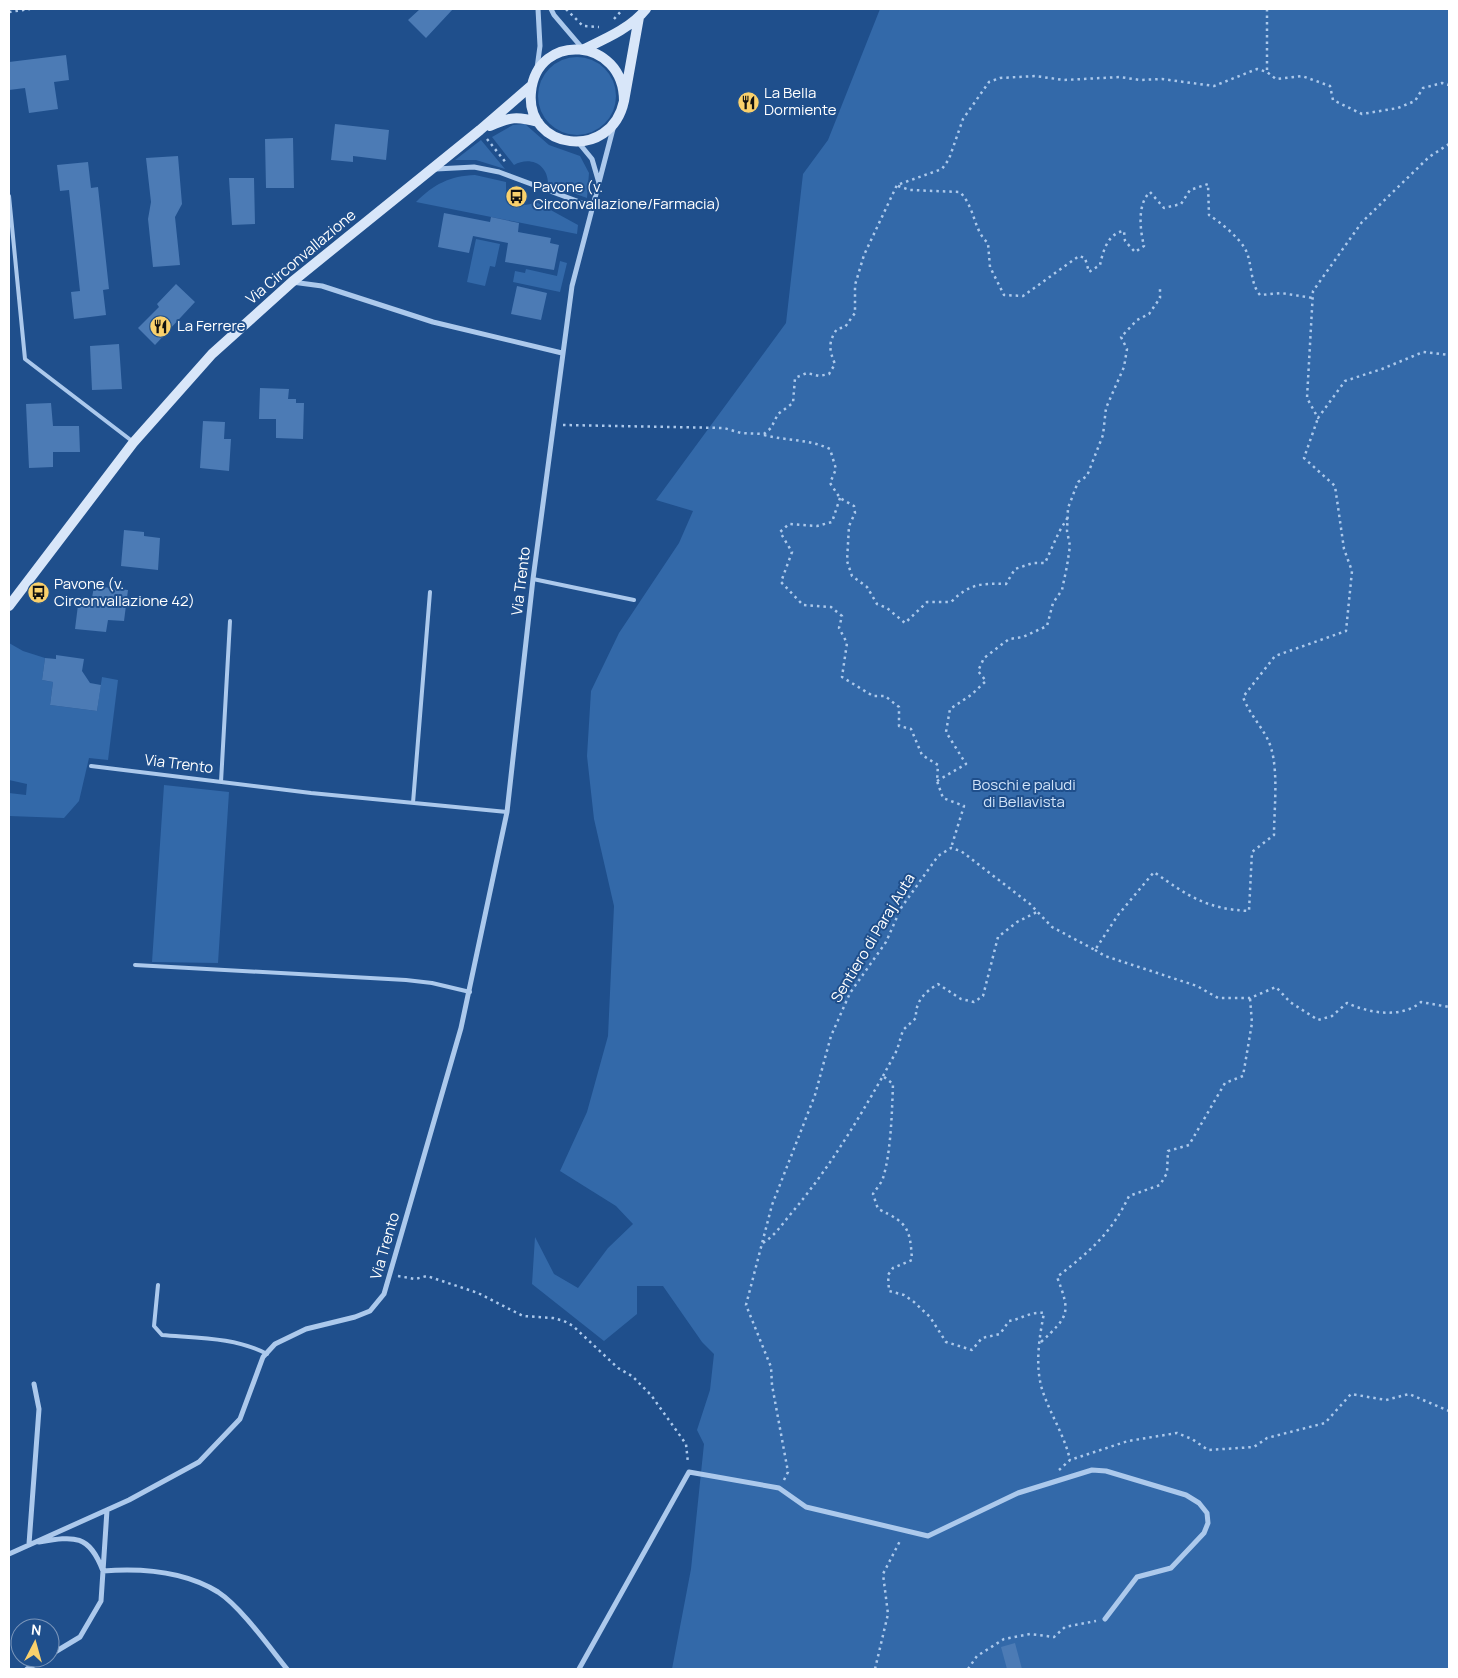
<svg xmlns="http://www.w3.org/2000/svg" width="1458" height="1678" viewBox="0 0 1458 1678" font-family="Manrope,sans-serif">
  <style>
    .green { fill: #3369a9 }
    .building { fill: #4c7bb5 }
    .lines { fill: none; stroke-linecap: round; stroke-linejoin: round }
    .path { stroke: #acc9ec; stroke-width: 2.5; stroke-dasharray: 2.5 4; stroke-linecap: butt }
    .lane { stroke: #acc9ec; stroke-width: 4 }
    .street { stroke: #acc9ec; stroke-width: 5 }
    .secondary { stroke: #d8e6f9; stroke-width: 10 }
    .labels { text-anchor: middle; stroke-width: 4; stroke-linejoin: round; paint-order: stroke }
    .poi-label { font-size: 15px; fill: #fff; stroke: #1f4f8c; text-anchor: start }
    .street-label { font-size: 15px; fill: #fff; stroke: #1f4f8c }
    .park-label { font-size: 15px; fill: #d1e3f9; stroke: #1f4f8c }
  </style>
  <rect width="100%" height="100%" fill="#1f4f8c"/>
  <!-- green -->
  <path class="green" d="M880,9H1449V1669H672L691,1569L704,1444L697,1430L710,1390L714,1354L702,1342L663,1286H637V1314L604,1341L532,1284L535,1237L554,1274L578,1288L608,1248L633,1224L616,1206L560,1171L587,1112L608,1036L614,906L594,819L587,756L591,691L619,633L679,543L693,511L656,500L786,323L803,174L828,140Z
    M538 96a39 39 0 1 1 78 0a39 39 0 1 1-78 0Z
    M525,124L549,145L580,156L589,173L587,198L548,184C548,164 530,156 514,165L492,137L513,125Z
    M481,140L505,169L476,160H455Z
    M475,175L506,182V196C515,206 524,207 536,202L578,225L577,234L416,202C434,184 450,176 475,175Z
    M476,239L500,244L495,267L490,266L485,286L467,282Z
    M560,261L567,263L560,292L513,282L515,271L525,273L526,269L557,276Z
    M9,643L23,651L45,658L42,680L53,682L50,705L97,711L102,677L118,680L108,760L89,758L79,801L64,818L9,816V793L26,795L27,784L9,780Z
    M164,785L229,792L218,963L152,962Z"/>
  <!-- building -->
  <path class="building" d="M420,9H453L426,38L408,20Z
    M66,55L69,80L54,82L58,109L29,113L25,88L9,90V62Z
    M335,124L389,130L386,160L353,156V162L331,160Z
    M293,138L294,188H266L265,139Z
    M178,156L182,204L175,217L180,265L153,267L148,219L151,202L146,158Z
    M88,162L91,188L98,187L109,289L103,290L106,315L74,319L71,292L80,291L69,190L60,191L57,165Z
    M229,178H254L255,224L232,225Z
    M444,213L490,222L491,217L519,223L518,232L551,238L550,243L559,245L554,270L505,262L508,243L473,236L469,253L438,247Z
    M176,284L195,302L155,345L138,328L159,307L157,304Z
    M517,286L547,293L541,320L511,314Z
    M119,344L122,389L92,390L90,346Z
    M260,388L289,389L288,399H296V403H304L303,439L276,438V419H259Z
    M51,403L53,426H79L80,452H53V467L29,468L26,404Z
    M203,421L225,422L224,439H231L229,471L200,468Z
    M124,530L144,532V536L160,538L158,570L121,566Z
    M94,586L128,590L124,621L108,620L106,632L75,629L79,597L92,598Z
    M56,655L84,659L82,671L90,683L101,685L97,711L50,705L53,682L42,680L45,658L56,659Z
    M1015,1643L1022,1669H1007L1001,1647Z"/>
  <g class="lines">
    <!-- path -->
    <path class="path" d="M566,9L583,26L599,27
      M1267,9V72
      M9,12L30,9
      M614,19L623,9
      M487,139L507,164
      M1449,144L1429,157L1362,222L1313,291L1307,398L1318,418L1345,381L1382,369L1423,352L1449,355
      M898,186L910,190L960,192C976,209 973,230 988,243L990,267L1004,295L1023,296L1079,256L1085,258L1089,272L1100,265C1103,251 1108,233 1124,231L1125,241L1135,252L1144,246C1140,230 1137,204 1150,192L1164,208L1181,204L1190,190L1208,184L1209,215C1220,222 1237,236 1244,247C1253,261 1249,282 1260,295L1281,293L1313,298
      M563,425L724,428L741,433L764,434L771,428L778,414L793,403L795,378L807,373L819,376L829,374L835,364C829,350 828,342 837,329L845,327L855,313V285L864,255L897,185L942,169L949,159L963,119L989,82L1000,78L1035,76L1064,80L1120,77L1140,80L1162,79L1214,86L1257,69L1267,72L1276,79L1302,76L1330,86L1333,100L1362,114L1398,108L1415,101L1423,88L1442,83L1449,85
      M764,435C787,441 809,439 830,449L836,469L830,483L840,498L854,506L855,513L849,526L847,561L852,576L867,587L877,604L887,608L905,623L927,602H951C969,584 981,583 1006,584L1015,569L1033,563H1045L1059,532L1068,517
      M840,498L832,522L817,526L789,524L780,532L792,552L781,582L803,605L831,607L842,616L839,628L847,643L842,677L873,696H885L899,707V726L911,729L922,755L938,765L937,781L943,798L964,806L951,848
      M937,781L966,764L946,732L950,709L971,695L986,681L978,671L984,658L1009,639L1023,637L1047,626L1053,603L1062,590L1067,566L1070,546L1067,531L1068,508L1078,482L1087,476L1103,435L1106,408L1124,367L1127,349L1121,337L1137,320L1149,314L1160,298V287
      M1095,950L1105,956L1197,986L1218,998H1250L1276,987L1290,1002L1318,1020L1332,1016L1347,1003C1369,1013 1401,1019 1421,1002L1449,1007
      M883,1076L897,1050L903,1030L916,1018C915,1001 925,992 938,984L961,999L974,1002L983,996L998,937L1017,922L1037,912
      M763,1243C774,1236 781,1226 789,1216C828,1170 853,1128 883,1076L893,1084C892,1111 891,1153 883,1178C881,1184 876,1189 873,1194L878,1209C908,1223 910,1228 912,1260L893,1268L888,1275L889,1291L904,1295L914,1302L930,1317L946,1342L972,1350L982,1338L1000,1334L1009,1321C1021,1319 1032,1311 1044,1313C1039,1339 1034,1369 1044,1395C1052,1417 1065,1437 1070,1460
      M398,1276L415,1279L427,1276L478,1293L523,1316L553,1318L564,1321L573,1326L618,1368L632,1376L651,1395L686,1444L688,1463
      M1041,1342C1069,1316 1071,1313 1057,1277C1089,1252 1111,1234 1129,1196L1160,1185L1167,1173L1168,1151L1189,1145L1225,1083L1243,1076L1252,1023L1250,998
      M1059,1470L1070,1460L1128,1441L1177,1433L1192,1439L1208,1450L1254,1447L1267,1438L1325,1423L1351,1394L1386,1400L1409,1394L1449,1411
      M784,1480L788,1472L772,1385L771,1367L746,1305L772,1205L815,1095L831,1036L850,993L886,942L901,908L938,856L951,848L961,851L1030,904L1052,927L1095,950L1118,915L1154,872C1188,896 1206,909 1249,911L1252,852L1274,835C1274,807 1280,762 1267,738C1259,723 1249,713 1243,697L1275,656L1346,631L1352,571L1344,549L1335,486L1304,458L1318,418
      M875,1669L888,1614L883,1574L901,1539
      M968,1669L977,1656L1004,1639L1030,1634L1054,1637L1065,1627L1096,1621"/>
    <!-- lane -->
    <path class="lane" d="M9,196L25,359L132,441
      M533,579L634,600
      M91,766L311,793L507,812
      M221,782L230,621
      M413,803L430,592
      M135,965L406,980L432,983L470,992
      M158,1285L154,1326L162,1335C197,1338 235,1337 267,1354"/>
    <!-- street -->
    <path class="street" d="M551,9L554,15L583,49
      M537,68L540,46L538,9
      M578,142L592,159L599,183
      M436,169L474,167L499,172L593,207
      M292,282L322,286L433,322L562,353
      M39,1542C75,1536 89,1534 103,1571L107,1510
      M29,1544L39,1409L34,1384
      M9,1554L129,1500L199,1462L240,1419L263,1357L275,1344L306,1329L355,1317L370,1311L384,1294L461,1028L507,812L533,579L572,286L614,125
      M50,1655L80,1637L101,1601L103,1571C142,1568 184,1571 218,1592C241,1607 270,1648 287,1669
      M27,1669L46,1658
      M579,1669L689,1472L779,1488L806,1507L928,1536L1018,1493L1092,1470L1106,1471L1186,1495L1199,1503L1207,1513L1208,1523L1204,1533L1171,1568L1137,1577L1105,1619"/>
    <!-- secondary -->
    <path class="secondary" d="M584,49C605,39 631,28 646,9
      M624,101C624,37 537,31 531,92C525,150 611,162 624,101L639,17
      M490,126C510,117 517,116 538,122
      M9,606L133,443L212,354L292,282L480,130L532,85"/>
  </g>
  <!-- icons -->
  <defs>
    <symbol id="restaurant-disc" viewBox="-11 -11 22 22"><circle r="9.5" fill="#fad16c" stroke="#1f4f8c"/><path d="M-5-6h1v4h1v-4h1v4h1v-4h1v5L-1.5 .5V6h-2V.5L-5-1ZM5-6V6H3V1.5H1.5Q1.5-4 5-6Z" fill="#111"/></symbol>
    <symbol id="bus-disc" viewBox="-11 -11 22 22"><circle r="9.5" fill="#fad16c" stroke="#1f4f8c"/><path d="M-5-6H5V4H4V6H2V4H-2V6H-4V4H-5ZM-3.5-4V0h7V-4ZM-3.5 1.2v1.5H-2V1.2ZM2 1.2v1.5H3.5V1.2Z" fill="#111"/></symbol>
  </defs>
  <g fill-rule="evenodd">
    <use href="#restaurant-disc" x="736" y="90" width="25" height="25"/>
    <use href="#bus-disc" x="504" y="184" width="25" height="25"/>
    <use href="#restaurant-disc" x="148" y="314" width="25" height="25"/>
    <use href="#bus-disc" x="26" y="580" width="25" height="25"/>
  </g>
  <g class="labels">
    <!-- poi labels -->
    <g class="poi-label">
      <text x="764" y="98">La Bella<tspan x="764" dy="17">Dormiente</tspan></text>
      <text x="533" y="192">Pavone (v.<tspan x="533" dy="17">Circonvallazione/Farmacia)</tspan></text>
      <text x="177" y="331">La Ferrere</text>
      <text x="54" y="589">Pavone (v.<tspan x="54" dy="17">Circonvallazione 42)</tspan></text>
    </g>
    <!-- street labels -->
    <g class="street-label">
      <text transform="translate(301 257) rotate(-40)" y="5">Via Circonvallazione</text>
      <text transform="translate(521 581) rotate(-83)" y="5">Via Trento</text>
      <text transform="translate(179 764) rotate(7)" y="5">Via Trento</text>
      <text transform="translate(873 938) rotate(-59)" y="5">Sentiero di Paraj Auta</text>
      <text transform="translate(385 1246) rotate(-74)" y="5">Via Trento</text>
    </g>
    <!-- park labels -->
    <g class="park-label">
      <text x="1024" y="790">Boschi e paludi<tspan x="1024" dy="17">di Bellavista</tspan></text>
    </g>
  </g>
  <!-- border -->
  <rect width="1458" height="1678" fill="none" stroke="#ffffff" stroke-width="20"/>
  <!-- north arrow -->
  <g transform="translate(35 1643) rotate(6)"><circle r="24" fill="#1f4f8c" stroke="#7995ba"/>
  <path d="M0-4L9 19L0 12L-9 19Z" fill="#fad16c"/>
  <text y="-8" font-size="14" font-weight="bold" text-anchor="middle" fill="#ffffff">N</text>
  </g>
</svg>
